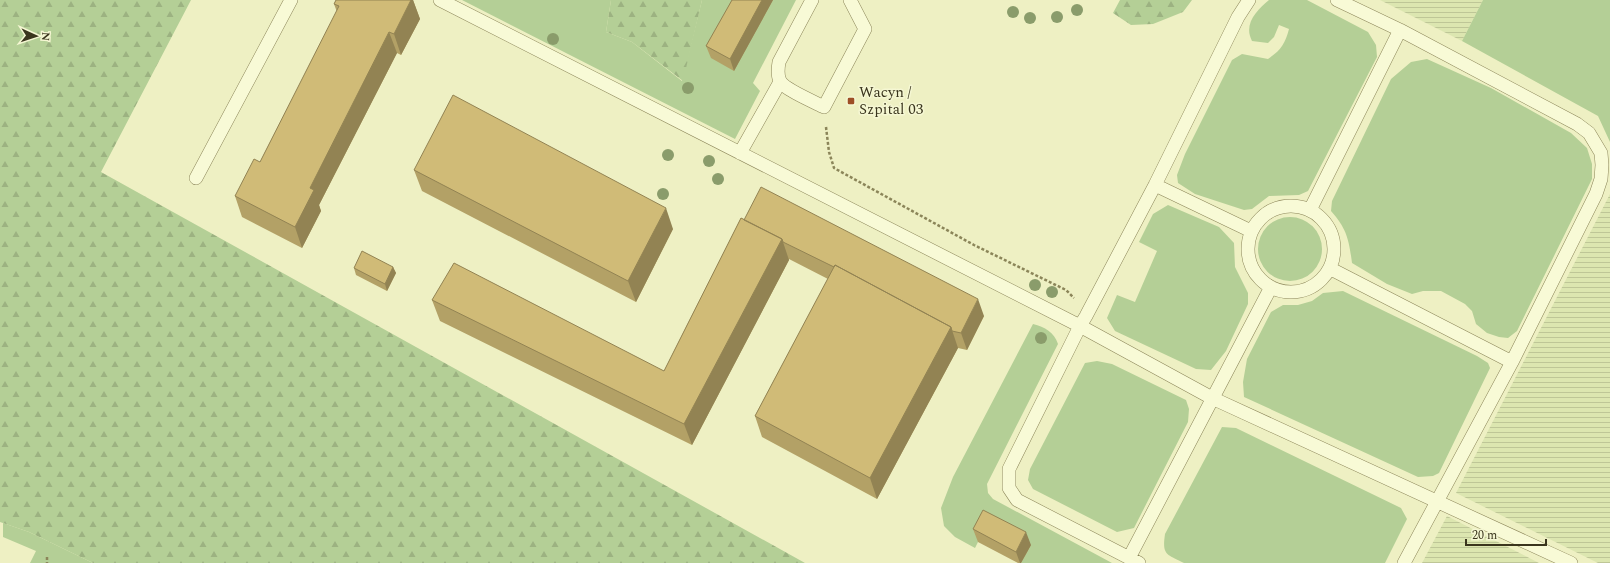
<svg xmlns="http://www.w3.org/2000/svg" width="1610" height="563" viewBox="0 0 1610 563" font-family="Spectral,serif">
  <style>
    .farmland { fill: url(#farmland-rules) }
    .green { fill: #b4cf96 }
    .forest { fill: url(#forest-firs) }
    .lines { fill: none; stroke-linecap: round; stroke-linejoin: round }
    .lane-casing { stroke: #8b8559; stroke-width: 14 }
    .path { stroke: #8b8559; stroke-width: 2.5; stroke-dasharray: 3 2; stroke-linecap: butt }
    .lane { stroke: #f8fad6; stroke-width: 13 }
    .tree { fill: #8a9c6b }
    .wall { fill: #b3a166 }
    .shaded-wall { fill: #928353 }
    .building { fill: #d0bb77; stroke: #928353 }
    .poi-dot { fill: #9d4e26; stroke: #f5f7d3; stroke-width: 1.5 }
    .labels { text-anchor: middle; stroke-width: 3; stroke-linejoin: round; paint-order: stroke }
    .poi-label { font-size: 15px; fill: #3a351d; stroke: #f5f7d3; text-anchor: start }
  </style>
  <defs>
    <pattern id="farmland-rules" width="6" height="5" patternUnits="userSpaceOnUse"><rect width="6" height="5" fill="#dce6b0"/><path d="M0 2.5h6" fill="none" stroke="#bec697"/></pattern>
    <pattern id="forest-firs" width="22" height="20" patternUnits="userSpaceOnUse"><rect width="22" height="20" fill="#b4cf96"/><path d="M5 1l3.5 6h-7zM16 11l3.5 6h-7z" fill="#9cb281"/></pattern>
  </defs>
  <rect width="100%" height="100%" fill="#eef0c3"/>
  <!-- farmland -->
  <path class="farmland" d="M1380,0H1483L1462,41Z
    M1610,194V563H1598L1456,493Z
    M1447,516L1539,563H1422Z"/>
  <!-- green -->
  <path class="green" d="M462,0H611L606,32L632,42L682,81L702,0H796L753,83L760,91L735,139Z
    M1269,0H1307L1368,32L1376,45L1377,57L1308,191L1299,195L1269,196L1252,209L1244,210L1195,194L1178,183L1177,175L1185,154L1232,60L1242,54L1268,59C1281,50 1285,44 1289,29L1279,25L1274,37L1268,43L1252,41C1243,24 1257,10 1269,0Z
    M1483,0H1610V142L1598,116L1462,41Z
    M1427,59L1491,88L1571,133L1587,148L1592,164V179L1517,331L1508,338L1499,337L1487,333L1476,324L1472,311L1465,304L1441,291H1423L1412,294L1387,284L1352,263C1349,240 1347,229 1331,211L1332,201L1391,79L1411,62Z
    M1168,205L1219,227L1234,243L1235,267L1248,293V304L1226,351L1211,370L1196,369L1115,331L1107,318L1117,295L1135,302L1157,251L1139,242L1153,214Z
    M1258 249a32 32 0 1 1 64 0a32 32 0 1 1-64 0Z
    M1343,291L1477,356L1488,363L1490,368L1439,473L1433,476L1418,477L1244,397L1243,382L1247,359L1271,312L1283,305H1298L1312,301L1323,293Z
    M1033,324C1045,327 1054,332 1058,344L987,484L988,493L993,499L1112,563H1021L1030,545L978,542L975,548L955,537L944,526L941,508L953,477Z
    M1097,361L1112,364L1186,400L1189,409L1188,422L1134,528L1117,532L1033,489L1028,480L1030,469L1085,363Z
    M1222,427L1236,428L1401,508L1407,519L1385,563H1184C1166,554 1162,555 1165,534Z
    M3,523L29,532L93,563H30L36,551L3,537Z"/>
  <!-- forest -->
  <path class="forest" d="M0,0H191L101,172L805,563H93L29,532L0,522Z
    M611,0H702L683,81L632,42L606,32Z
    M1120,0H1192L1183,12L1153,24L1131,25L1113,13Z"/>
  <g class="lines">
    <defs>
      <path id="lane" d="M440,0L1080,326L1212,398L1571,563
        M812,0L779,62C778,68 777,75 780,81C784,89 814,102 824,107L865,29L850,0
        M1337,0L1400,30L1577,124L1589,133L1601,153L1602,165L1601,179L1596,194L1512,362L1404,563
        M740,153L780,82
        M196,178L291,0
        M1155,185L1251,231
        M1248 249a43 43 0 1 1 86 0a43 43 0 1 1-86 0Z
        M1310,210L1400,30
        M1331,269L1512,362
        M1129,558L1271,287
        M1139,563L1017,500L1009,488V469L1080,326L1086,316L1155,185L1238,17L1249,0"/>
    </defs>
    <!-- lane casing -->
    <use href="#lane" class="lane-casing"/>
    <!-- path -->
    <path class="path" d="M826,127L829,152L834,168L974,245L1066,290L1074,298
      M47,557V563"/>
    <!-- lane -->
    <use href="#lane" class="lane"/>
  </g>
  <!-- trees -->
  <g class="tree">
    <circle cx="1077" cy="10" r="6"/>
    <circle cx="1013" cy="12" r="6"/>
    <circle cx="1057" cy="17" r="6"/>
    <circle cx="1030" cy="18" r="6"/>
    <circle cx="553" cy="39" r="6"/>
    <circle cx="688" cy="88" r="6"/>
    <circle cx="668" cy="155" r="6"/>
    <circle cx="709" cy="161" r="6"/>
    <circle cx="718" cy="179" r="6"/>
    <circle cx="663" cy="194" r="6"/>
    <circle cx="1035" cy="285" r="6"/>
    <circle cx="1052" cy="292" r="6"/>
    <circle cx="1041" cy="338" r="6"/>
  </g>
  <!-- wall -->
  <path class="wall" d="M336,0H413L420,19L401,55L397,53L319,205L321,211L302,248L242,217L235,196L260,162L337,12L334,4Z
    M732,0H773L734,71L711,58L706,46Z
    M414,170L673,229L636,302L422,191Z
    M741,218L984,316L967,350L958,348L877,499L762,437L755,416L828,279L789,259V260L692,445L440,321L432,300L664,371Z
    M393,267L396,273L387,291L356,275L354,268Z
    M973,529L1031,545L1021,563H1018L978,542Z"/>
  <!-- shaded-wall -->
  <path class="shaded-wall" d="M411,0H413L420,19L401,55L394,34Z
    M762,0H773L734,71L730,59Z
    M389,32L397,53L319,205L321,211L302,248L295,227L310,188Z
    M666,208L673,229L636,302L628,281Z
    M782,239L789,260L692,445L684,424Z
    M393,267L396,273L387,291L385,284Z
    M978,299L984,316L967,350L961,333Z
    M951,327L958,348L877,499L870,478Z
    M1026,532L1031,545L1021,563H1020L1016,552Z"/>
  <!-- building -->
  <path class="building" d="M336,0H411L394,34L389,32L310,188L314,190L295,227L235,196L254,159L260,162L339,6L334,4Z
    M732,0H762L730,59L706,46Z
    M453,95L666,208L628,281L414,170Z
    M761,187L978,299L961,333L952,331L951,327L835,265L834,267L783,242L782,239L744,220Z
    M741,218L782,239L684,424L432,300L454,263L664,371Z
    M362,251L393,267L385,284L354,268Z
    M835,265L951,327L870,478L755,416Z
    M983,510L1026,532L1016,552L973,529Z"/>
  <!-- markers -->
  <rect class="poi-dot" x="847" y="97" width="8" height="8" rx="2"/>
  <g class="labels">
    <!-- poi labels -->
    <g class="poi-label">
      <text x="859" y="97">Wacyn /<tspan x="859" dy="17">Szpital 03</tspan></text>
    </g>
  </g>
  <!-- north arrow -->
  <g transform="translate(36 36) rotate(93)" stroke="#f5f7d3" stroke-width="3" paint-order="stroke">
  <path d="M0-3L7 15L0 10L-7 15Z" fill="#3a351d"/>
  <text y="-6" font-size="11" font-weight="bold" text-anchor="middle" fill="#3a351d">N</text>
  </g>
  <!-- scale -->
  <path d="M1466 539v6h80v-6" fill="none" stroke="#3a351d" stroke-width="2"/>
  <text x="1472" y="539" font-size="12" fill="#3a351d" stroke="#f5f7d3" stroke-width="3" paint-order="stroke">20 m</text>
</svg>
